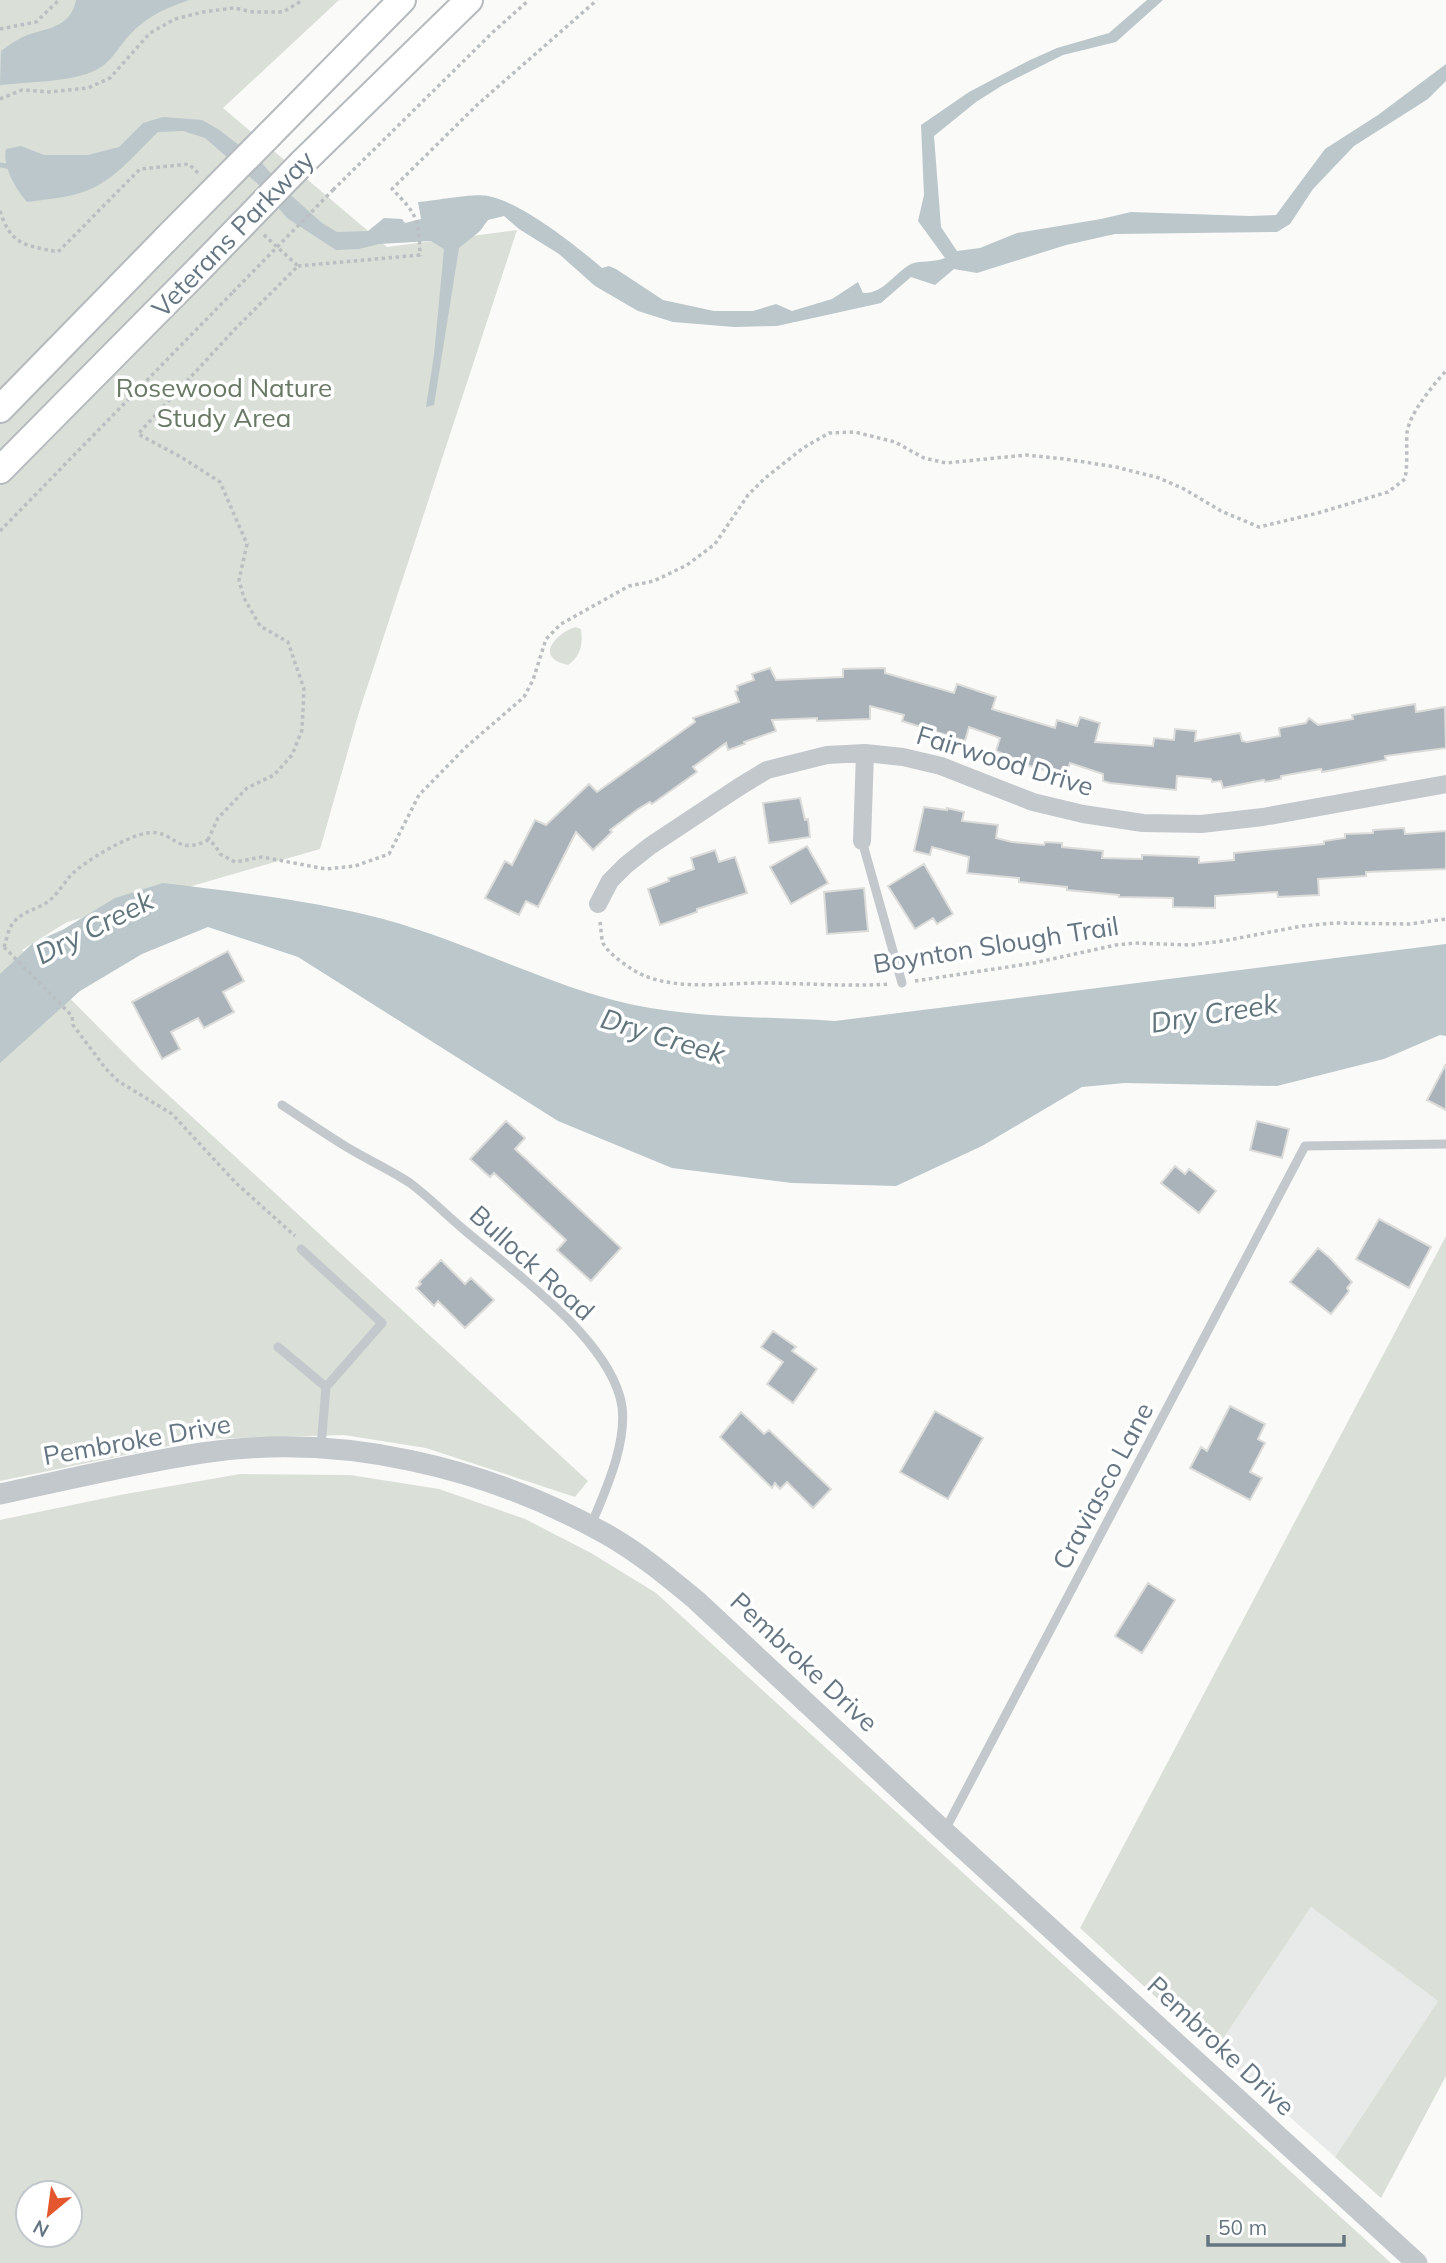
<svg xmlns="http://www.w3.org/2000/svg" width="1446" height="2263" viewBox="0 0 1446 2263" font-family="Mulish,sans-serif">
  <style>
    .built { fill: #e8e9e9 }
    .green { fill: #dadfd7; fill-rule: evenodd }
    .water { fill: #bbc7cb }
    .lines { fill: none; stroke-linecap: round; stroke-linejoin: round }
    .stream { stroke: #bbc7cb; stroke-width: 5 }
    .building { fill: #aab3b9; stroke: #dcdcda; stroke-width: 2 }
    .primary-casing { stroke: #b5babe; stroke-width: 30 }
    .path { stroke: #bbbfc2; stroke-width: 3.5; stroke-dasharray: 3.5 3.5; stroke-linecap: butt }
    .service { stroke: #c3c8cc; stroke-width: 9 }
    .minor { stroke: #c3c8cc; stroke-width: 18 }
    .tertiary { stroke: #c3c8cc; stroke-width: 21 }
    .primary { stroke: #fff; stroke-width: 26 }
    .primary-bridge-casing { stroke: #b5babe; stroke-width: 30; stroke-linecap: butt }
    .path-bridge { stroke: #bbbfc2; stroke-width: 3.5; stroke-dasharray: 3.5 3.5; stroke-linecap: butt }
    .primary-bridge { stroke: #fff; stroke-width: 26 }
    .labels { text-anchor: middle; stroke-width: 7; stroke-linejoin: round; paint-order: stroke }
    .street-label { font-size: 26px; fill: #657683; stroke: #fff }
    .park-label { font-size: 26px; fill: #687a64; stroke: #fff }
    .water-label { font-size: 28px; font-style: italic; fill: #60757c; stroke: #fff }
  </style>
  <rect width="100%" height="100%" fill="#fafaf8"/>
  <!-- built -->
  <path class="built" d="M1311,1907L1438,2001L1335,2157L1215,2051Z"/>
  <!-- green -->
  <path class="green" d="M0,0H339L223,108L387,247L517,230L359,712L320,849L67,922L22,950L140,1069L588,1481L575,1497L426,1448L344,1435L202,1439L0,1481Z
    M575,627L581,629C583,644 581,656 568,665C534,658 555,634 575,627Z
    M1446,1236V2076L1381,2198L1335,2157L1438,2001L1311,1907L1215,2051L1080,1928Z
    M240,1474L350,1475L439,1489L525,1519L591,1553L656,1593L1391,2263H0V1520L120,1495ZM28,2193H70V2235H28Z"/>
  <!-- water -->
  <path class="water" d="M76,0H189C163,9 144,18 126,39C116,51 110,63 96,70C73,82 27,82 0,85L1,51C10,44 19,38 30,34C50,28 71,26 76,0Z
    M1147,0H1163L1116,42L1063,55L1003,85L976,102L934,136L941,227L957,251L980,248L1017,233L1101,219L1131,212L1250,216L1276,215L1325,149L1378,115L1446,64V81L1428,99L1354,146L1313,189L1290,224L1277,232L1115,234L1066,245L977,273L954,269L935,285L911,277L881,303L777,326L734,327L673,322L638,311L595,286L559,254L519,229L504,216L488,220L480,231L459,248L434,405L426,407L434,355L444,249L431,241L379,244L359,249L336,250L287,218L258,184L205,138L183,131L158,132C136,153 115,180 86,191C68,198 47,199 27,202C16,189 2,167 6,149L21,146L44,155H88L119,147L143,123L163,117L202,120L218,129L262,163L285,190L322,223L337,232L368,231L384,218L402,219L405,223L421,219L418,202C436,201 472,193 488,196C523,203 575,245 602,268L609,266L616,269L663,300L714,311H753L776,304L792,311L832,299L858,282L863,293C884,294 894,273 911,264C921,260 933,263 945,258L918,221L924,195L921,125L969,92L1028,61L1057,48L1109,33Z
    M163,883C237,892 311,900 383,919C461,940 535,979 613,1000C685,1019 761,1016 835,1021L1446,944V1036L1440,1035L1384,1059L1277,1086L1125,1083L1082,1087L982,1146L896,1186L792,1183L672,1168L558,1121L298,957L208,927L142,954L80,991L0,1063V974L33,943L64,929L115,898Z"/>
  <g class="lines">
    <!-- stream -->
    <path class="stream" d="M0,165L13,167"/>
  </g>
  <!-- building -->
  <path class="building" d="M770,668L776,680L843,677V669L885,668V673L954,693L957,684L996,697L992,709L1055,728L1057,720L1077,726L1080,717L1100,723L1095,742L1153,746L1154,738L1174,740L1175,729L1196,731L1195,741L1240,733L1242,741L1247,742L1280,736L1279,728L1306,723L1309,718L1318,725L1353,719L1352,715L1415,704L1416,712L1445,707L1446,748L1385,756L1386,760L1322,772L1321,769L1281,776V779L1265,782L1264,780L1223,788L1221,781L1212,782L1211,779L1177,776L1176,790L1110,783L1103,781V774L1070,763L1066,776L1033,767L1015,761L1016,759L996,751L1000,738L969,727L965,741L902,721L904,715L870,706V719L817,721V718L772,720L776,731L744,742L745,744L728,750L726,743L693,767L697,772L652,804L650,802L638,809L610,830L612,832L593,850L576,832L538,907L526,901L519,915L485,898L505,861L512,865L535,820L546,825L589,784L597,792L695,722L693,718L739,702L735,691L738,690L737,686L754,680L752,674Z
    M800,798L805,820L808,819L810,837L769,843L763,803Z
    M924,807L947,810V808L964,812L962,821L998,825L996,838L1012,842L1044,845L1045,842L1062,843V847L1103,851L1102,858L1142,859V855L1199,857V863L1234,860V853L1324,844V841L1345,838V834L1373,833V830L1404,828L1405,834L1446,831V869L1366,872V876L1318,879L1319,895L1278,897L1277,892L1215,896V908L1173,907V898L1119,897V895L1067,890V887L1019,882V878L967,873L969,857L932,847L930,855L914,851Z
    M807,846L828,883L791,904L770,867Z
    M715,850L719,862L735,857L747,893L697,909V912L660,925L648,889L669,881L668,878L694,869L691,858Z
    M924,864L953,914L937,924L933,918L915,929L888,886Z
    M864,888L868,931L827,934L824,892Z
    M228,951L244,981L223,992L234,1012L204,1028L198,1018L171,1032L180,1049L162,1059L132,1002Z
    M1446,1064V1110L1427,1100Z
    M506,1121L525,1138L515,1149L621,1248L591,1281L557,1250L566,1240L494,1173L490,1177L470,1159Z
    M1257,1121L1289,1129L1282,1158L1250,1150Z
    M1175,1166L1185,1174L1189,1169L1216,1191L1199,1213L1161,1183Z
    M1379,1219L1431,1247L1409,1288L1356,1259Z
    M1318,1248L1330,1258L1352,1282L1347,1288L1349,1291L1331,1314L1290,1282Z
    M441,1260L465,1284L471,1278L494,1300L465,1328L438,1301L434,1306L416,1288L421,1284L419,1282Z
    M773,1331L796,1347L792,1351L817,1369L793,1403L767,1384L783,1362L761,1347Z
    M1230,1406L1265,1424L1258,1439L1265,1443L1250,1472L1262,1478L1250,1500L1190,1468L1201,1447L1207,1451Z
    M935,1411L983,1438L948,1499L900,1472Z
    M741,1412L764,1434L769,1430L831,1489L813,1508L787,1482L780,1489L775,1483L772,1488L720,1437Z
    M1148,1583L1175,1600L1142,1653L1115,1636Z"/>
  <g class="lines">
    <defs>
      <path id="primary" d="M270,134L402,0
        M302,163L469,0
        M0,409L166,239
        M0,470L200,268"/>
    </defs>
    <!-- primary casing -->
    <use href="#primary" class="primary-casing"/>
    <!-- path -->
    <path class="path" d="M0,29L36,22L59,0
      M0,99L22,90L49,92L88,88L110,78L150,33L175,19L203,12L234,8L253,12H283L303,0
      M333,190L493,32L529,0
      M0,211C11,246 26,245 58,252L140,169L189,164L199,174
      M298,266L420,255C419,219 417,214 392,189L477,105L597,0
      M0,531L233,292
      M208,840L218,818L247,788L274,775L292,755L302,730L304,689L288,642L260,626L244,598L239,580L247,544L220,482L181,457L138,434L236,328L298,266L263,234
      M600,922C601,928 601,937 603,943C608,954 634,972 645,976C680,990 724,983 762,983C804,983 847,987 890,984
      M4,947C7,939 8,928 14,922C24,910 38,910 50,900C58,893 64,883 71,875C85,861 127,836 147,833C176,829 174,857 208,840L215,845L220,854L235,862L262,857L326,869L355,866L389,854L419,795L466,747L524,697L533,680L546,639L561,624L629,586L654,581L687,565L715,544L748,495L764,479L803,448L829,433L855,432L895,442L924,458L946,463L1026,455L1065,459L1116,467L1159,478L1184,489L1221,511L1259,527L1318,513L1388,492L1405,479C1408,463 1406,448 1407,433C1409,414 1433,385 1446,371
      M4,947L72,1016L73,1025L106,1069L118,1081L172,1114L236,1183L295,1236
      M915,981L1034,963L1116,945L1135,943L1191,945L1223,941L1302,926L1335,923L1410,924L1446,919"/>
    <!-- service -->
    <path class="service" d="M862,841L902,983
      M282,1105C303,1119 324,1133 345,1146C366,1159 389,1169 410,1183C429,1197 444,1213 462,1228C511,1270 602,1333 620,1397C631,1435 606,1490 591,1525
      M301,1249L382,1323L326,1387L321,1447
      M278,1347L326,1387
      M945,1830L1305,1146L1446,1144"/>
    <!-- minor -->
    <path class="minor" d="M862,841L865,753
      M598,904L610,881L626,865L650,846L739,787L767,770L827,755L865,753L903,757L941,766L1033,802L1083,814L1143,823L1201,824L1263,817L1446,784"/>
    <!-- tertiary -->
    <path class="tertiary" d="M0,1494C67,1480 135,1463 202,1453C340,1432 486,1467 606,1534C638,1552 667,1576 696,1600L944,1831L1417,2263"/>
    <!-- primary -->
    <use href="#primary" class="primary"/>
    <defs>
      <path id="primary-bridge" d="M166,239L270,134
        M200,268L302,163"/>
    </defs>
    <!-- primary-bridge casing -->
    <use href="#primary-bridge" class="primary-bridge-casing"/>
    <!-- path-bridge -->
    <path class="path-bridge" d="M233,292L333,190"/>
    <!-- primary-bridge -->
    <use href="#primary-bridge" class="primary-bridge"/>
  </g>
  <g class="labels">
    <!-- street labels -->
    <g class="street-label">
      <text transform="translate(233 234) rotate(-46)" y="9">Veterans Parkway</text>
      <text transform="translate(1005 761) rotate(17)" y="9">Fairwood Drive</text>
      <text transform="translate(996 945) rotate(-9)" y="9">Boynton Slough Trail</text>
      <text transform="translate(532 1263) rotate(42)" y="9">Bullock Road</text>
      <text transform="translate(137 1440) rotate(-10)" y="9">Pembroke Drive</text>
      <text transform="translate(1103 1486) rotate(-62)" y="9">Craviasco Lane</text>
      <text transform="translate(804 1662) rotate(43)" y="9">Pembroke Drive</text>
      <text transform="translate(1221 2046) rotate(43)" y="9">Pembroke Drive</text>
    </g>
    <!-- park labels -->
    <g class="park-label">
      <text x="224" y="397">Rosewood Nature<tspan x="224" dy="30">Study Area</tspan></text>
    </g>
    <!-- water labels -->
    <g class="water-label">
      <text transform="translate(94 927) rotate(-27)" y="10">Dry Creek</text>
      <text transform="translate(1214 1013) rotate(-9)" y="10">Dry Creek</text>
      <text transform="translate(663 1036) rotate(17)" y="10">Dry Creek</text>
    </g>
  </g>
  <!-- north arrow -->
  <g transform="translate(49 2214) rotate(209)"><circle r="33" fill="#ffffff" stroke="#c1c8cd" stroke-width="2"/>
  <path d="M0-5L12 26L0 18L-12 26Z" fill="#e4572e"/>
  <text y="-10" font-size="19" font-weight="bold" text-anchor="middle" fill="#657683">N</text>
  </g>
  <!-- scale -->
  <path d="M1208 2235v10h136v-10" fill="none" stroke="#657683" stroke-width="3.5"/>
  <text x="1218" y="2235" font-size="21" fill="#657683" stroke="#ffffff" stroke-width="5" paint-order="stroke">50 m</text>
</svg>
